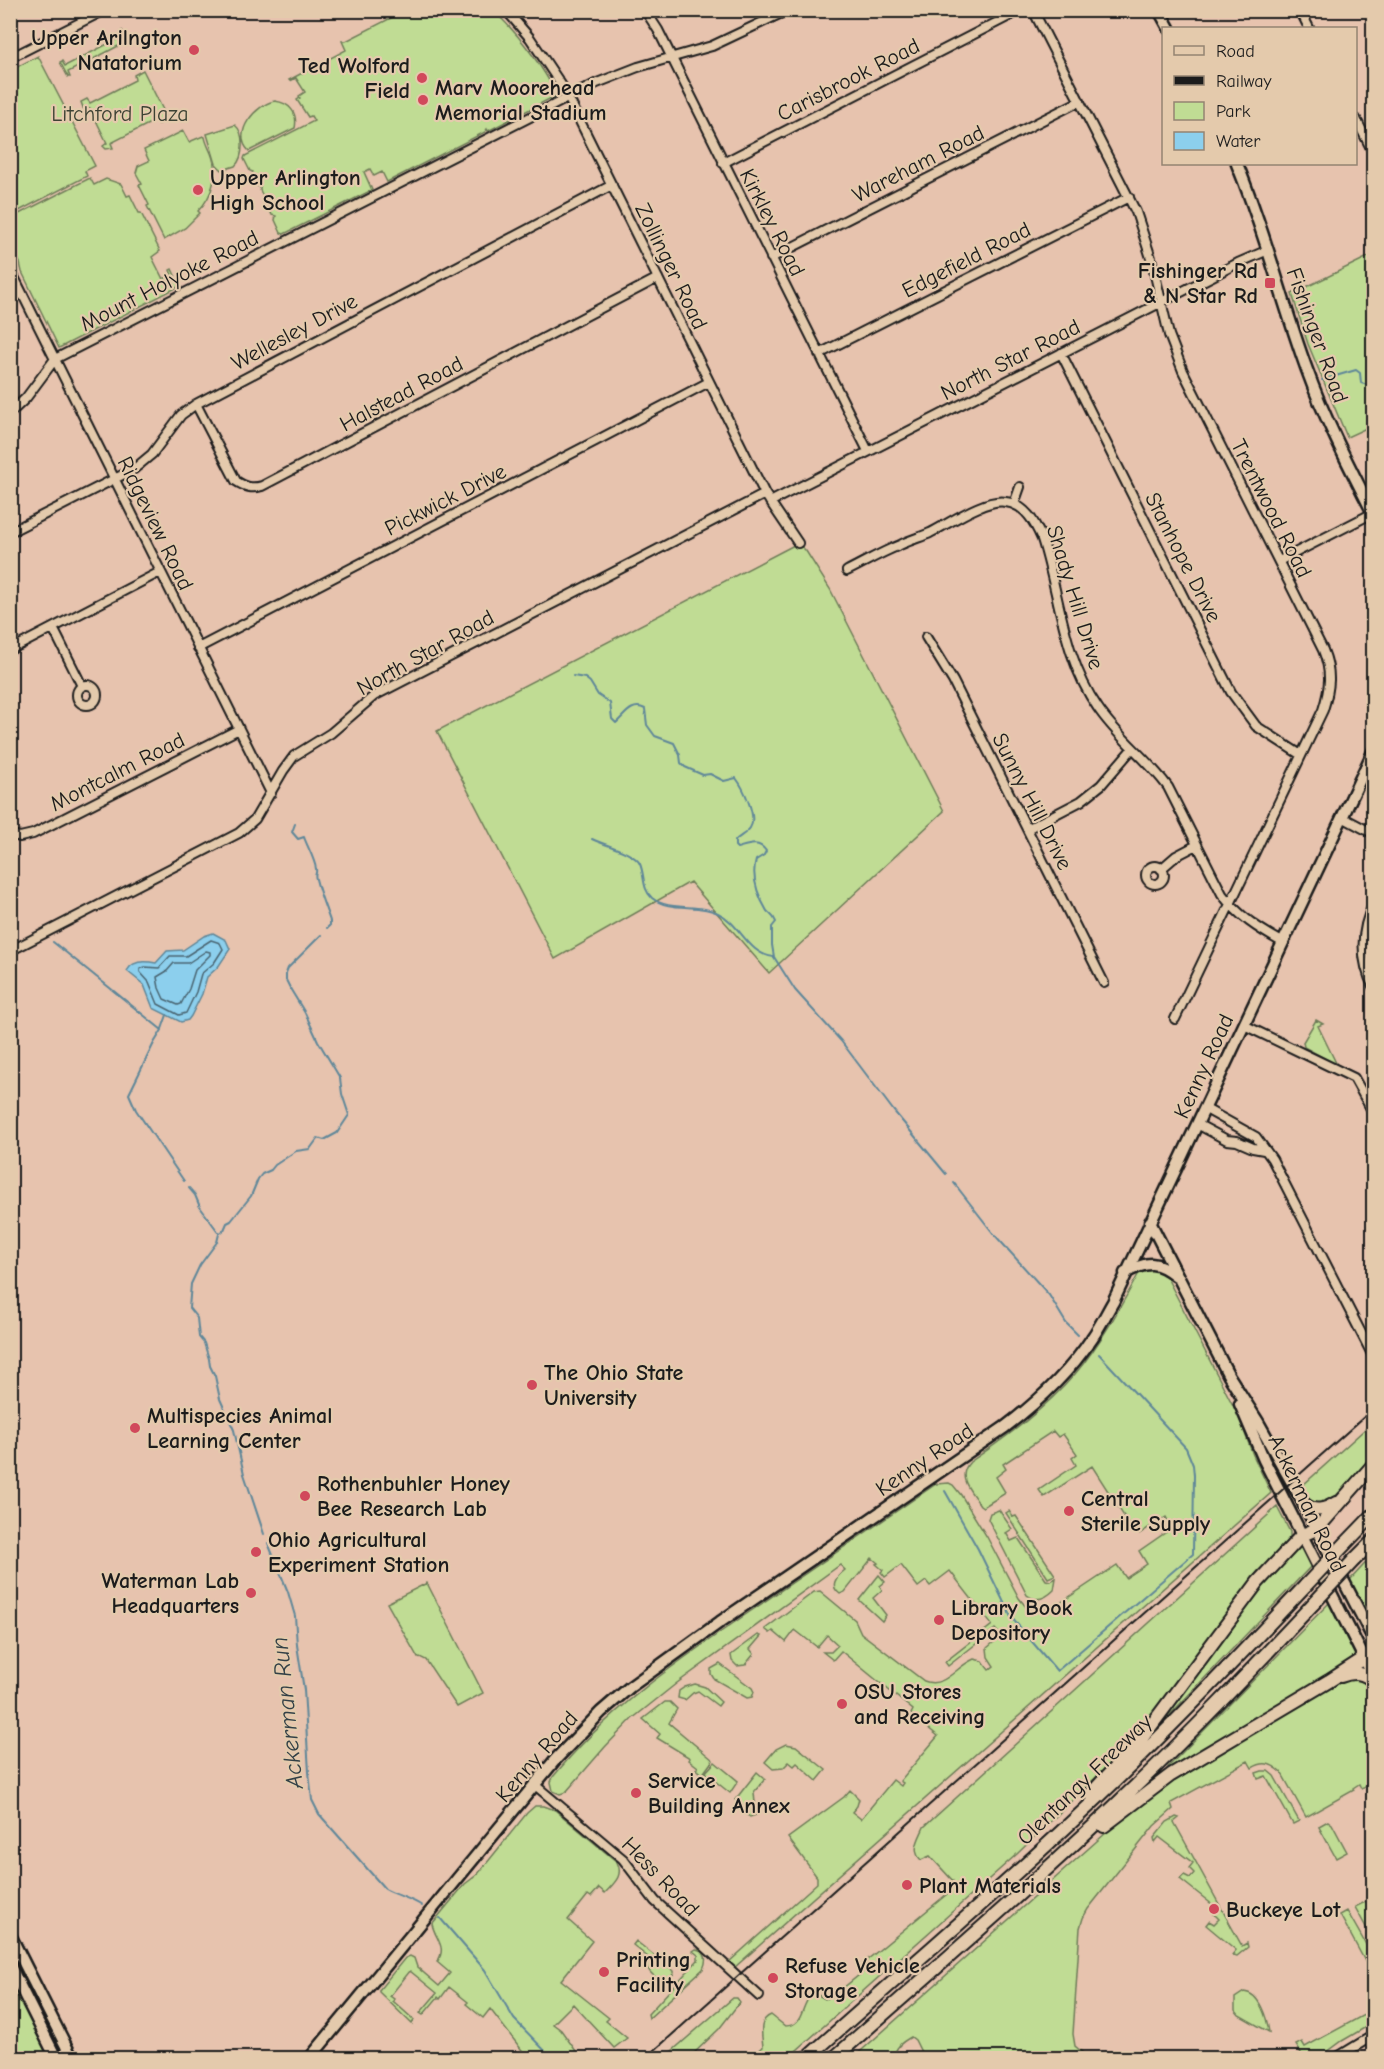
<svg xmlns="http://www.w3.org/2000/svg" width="1384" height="2069" viewBox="0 0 1384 2069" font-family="'Comic Neue',sans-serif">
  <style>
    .green { fill: #c0dc94; stroke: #6e7c58; stroke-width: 1.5 }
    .water { fill: #8ccfed; stroke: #5f8799; stroke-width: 1.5 }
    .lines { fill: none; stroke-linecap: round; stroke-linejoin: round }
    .shore { stroke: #496470; stroke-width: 1.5 }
    .stream { stroke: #5f8799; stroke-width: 2 }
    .minor-casing { stroke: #1c1c1c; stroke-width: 12 }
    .major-casing { stroke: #1c1c1c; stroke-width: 15 }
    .highway-casing { stroke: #1c1c1c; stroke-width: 16 }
    .minor { stroke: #e4caac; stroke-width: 8 }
    .major { stroke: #e4caac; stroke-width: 10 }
    .highway { stroke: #e4caac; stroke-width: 12 }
    .rail { stroke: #1c1c1c; stroke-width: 2 }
    .highway-bridge-casing { stroke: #1c1c1c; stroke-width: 16; stroke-linecap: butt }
    .highway-bridge { stroke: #e4caac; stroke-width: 12 }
    .poi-dot { fill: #d1495b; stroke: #e4caac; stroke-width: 2 }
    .labels { text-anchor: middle; stroke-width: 4.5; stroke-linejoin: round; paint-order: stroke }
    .poi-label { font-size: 22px; font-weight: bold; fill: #1c1c1c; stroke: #e4caac; text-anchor: start }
    .street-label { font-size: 22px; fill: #1c1c1c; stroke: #e4caac }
    .park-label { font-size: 22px; fill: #3d4234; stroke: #e4caac }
    .water-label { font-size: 24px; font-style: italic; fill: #324046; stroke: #e4caac }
  </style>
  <rect width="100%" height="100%" fill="#e7c3ae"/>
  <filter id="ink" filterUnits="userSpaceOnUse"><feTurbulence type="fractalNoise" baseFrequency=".0167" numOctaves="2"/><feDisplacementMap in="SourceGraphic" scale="12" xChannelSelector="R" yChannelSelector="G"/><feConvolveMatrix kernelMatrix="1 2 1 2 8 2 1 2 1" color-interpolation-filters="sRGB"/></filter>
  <g filter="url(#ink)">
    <!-- green -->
    <path class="green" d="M395,11H494C519,35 541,64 557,95L488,131L487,129L485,132L387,182L382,172L374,176L370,169L364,172L372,190L284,234L281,233L275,220L276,216L272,215L267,205L268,202L265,201L260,190V187L257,186L252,175L253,172L250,171L244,159L245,156L314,121L311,116L308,117L297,100L300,98L299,96L305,92L296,78L290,81L289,80L346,50L342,41H346L397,15Z
      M122,30L130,46L126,42L68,72L70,77H68L60,62L62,61L65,66L123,36Z
      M38,56L95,166L85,171L87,176L11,215V70Z
      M143,70L164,112L165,120L159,124L156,120L111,143L113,148L106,149L103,146L107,143L90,108L84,110L81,102L87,99L90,103L135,80L134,75Z
      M275,101C290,103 298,113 295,128L249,151C231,133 256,104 275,101Z
      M235,125C245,133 244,157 235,166L222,170L216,164L207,134Z
      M183,131L189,142L203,136L205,137C206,143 209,148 211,153C219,173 213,196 198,211L200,213L185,228L164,240L147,206L149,205L139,185L142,184L136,173L138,166L149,161L144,150Z
      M90,178L94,185L106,179L121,184L127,196L130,195L139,213H141L160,251L152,257L163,279L172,275L170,270L172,269L180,286L59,348L22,272L20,263L11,243V218Z
      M1372,255L1373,425L1347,437L1308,344L1292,294Z
      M798,543L806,551L830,589L944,811L769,973L690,882L555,959L437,731Z
      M1316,1020L1323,1024L1318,1026L1337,1065L1304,1047L1303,1042Z
      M1151,1267L1164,1272L1238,1415L1253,1455L1271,1493L735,1967L729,1962L817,1883V1877L788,1838L844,1797L850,1790L859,1799L857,1806L852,1812L861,1819L893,1780L901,1786L903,1783L900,1781L938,1736L911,1714L913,1710L841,1651L833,1660L823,1652H831L838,1645L827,1635L817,1647L795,1630L786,1642L773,1631L770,1633L765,1629L814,1592L820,1591L855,1620L861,1633L924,1681C945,1689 956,1666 974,1659L982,1661L989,1670L994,1666L988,1657L987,1648L1001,1636L995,1629L948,1666L945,1662L992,1625L950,1571L930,1586L926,1581L918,1587L901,1565L885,1577L881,1572L883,1570L876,1564L878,1563L872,1558L845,1592L840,1594C829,1586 836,1577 845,1570L840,1565L677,1683L632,1719L605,1747L566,1792L560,1794L553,1791L551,1782L553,1777C607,1710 677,1662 748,1613C810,1570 873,1527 936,1484L949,1483L953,1485L961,1495L987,1537L1019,1598L1027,1608L1038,1611L1051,1609L1117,1565L1126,1578L1147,1564L1139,1551L1172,1528L1166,1517L1139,1534L1134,1532L1092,1466L1044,1497L1039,1490L1076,1465L1072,1458L1077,1454L1063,1434L1058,1437L1053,1431L1003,1464L1006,1469L996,1477L1005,1492L1004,1494L983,1507L980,1505C970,1490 956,1477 970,1462C1008,1436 1045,1409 1075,1374C1101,1343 1120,1308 1139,1273L1144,1268Z
      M1373,1422V1456L1330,1502L1321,1507L1309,1501L1302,1486Z
      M1277,1507L1290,1532V1541L1285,1549L1258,1571L1149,1722L1121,1753L1017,1854L788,2058H750L763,2047C762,2035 758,2020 771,2015L785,2026C806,2026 799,2003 814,1993L825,1999L833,1996L864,1971L861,1965L947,1894L953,1881L930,1856L921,1860C911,1850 919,1839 924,1827Z
      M999,1510L1012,1529L1006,1533L1011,1541L1018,1538L1046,1580L1051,1581L1056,1578L1054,1590C1046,1598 1037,1603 1027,1595L988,1519L990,1513Z
      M1009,1511L1013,1517L1016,1516L1055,1575L1048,1578L1006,1513Z
      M1300,1547L1304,1549L1312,1565L1162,1723L1160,1721L1245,1605L1296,1548Z
      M1373,1555V1626L1350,1580Z
      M879,1575L885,1582L880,1586L882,1590L873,1598L886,1615L882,1621L859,1600Z
      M427,1583L483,1693L457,1707L426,1660L420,1657L418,1658L387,1603Z
      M1331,1601L1358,1655L1357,1659L1170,1769L1168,1767Z
      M758,1635L761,1636L750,1649L754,1654L745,1665L737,1666L732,1661L731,1655Z
      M720,1664L752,1688L754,1692L752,1697L747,1698L714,1679L711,1674V1669Z
      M1346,1677L1366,1680L1373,1689V1783L1361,1788L1359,1784L1353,1788L1354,1790L1306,1817L1281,1772C1271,1763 1264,1761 1252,1768L1248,1761L1171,1803L1173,1809L1154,1826L1088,1909L1083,1918L1080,1928L1073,2034L1075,2046L1089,2058H924L915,2040L911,2037C902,2042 895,2047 894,2058H853L1125,1816L1161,1789Z
      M695,1684L705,1687L721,1702L718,1706L698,1691L693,1693L685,1700L678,1698L679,1691L685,1687Z
      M665,1702H670L677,1709L669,1723L713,1760L702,1775L696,1769L698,1767L689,1760L690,1758L657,1738L660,1734L643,1719Z
      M786,1744L796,1746L826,1770L817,1781L797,1763L794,1766L789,1762L783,1768L773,1769L765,1762L776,1749Z
      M715,1762L738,1781L730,1793L705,1773Z
      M1262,1771H1268L1274,1776L1299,1821L1293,1824L1266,1776L1258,1779L1256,1773Z
      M757,1772L765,1779L754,1792L756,1815L750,1817L737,1808L740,1804L735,1800Z
      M535,1806H544L555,1810L617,1862C624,1876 614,1883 605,1893L599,1888L591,1897L588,1895L568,1920L592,1941L561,1980L609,2018L606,2021L627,2038L614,2048L573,2004L553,2024L561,2030L581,2058H528L490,2009L483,2018L466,2004L468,2002L449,1987L440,1999L438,1997L423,2015L420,2013L437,1993L410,1971L390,1996L394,1999L393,2001L414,2020L412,2024L379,1992V1990L405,1958L410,1956L414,1958L417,1967L439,1986L450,1973L437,1962C448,1947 435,1939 432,1924L465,1884L478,1874L527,1813Z
      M1176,1817L1179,1818L1174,1822L1242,1946L1247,1943L1248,1947L1237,1956L1232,1955L1236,1950L1206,1925L1209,1921L1214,1924L1219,1919L1214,1914L1218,1909L1180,1879L1184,1875L1190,1878L1194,1873L1189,1868L1193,1863L1159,1837L1155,1842L1154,1838L1167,1822Z
      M1328,1821L1332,1824L1347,1852L1336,1858L1319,1827V1826Z
      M1373,1898H1374L1373,1940L1355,1907Z
      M1347,1911L1373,1957V1976L1340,1915Z
      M636,1941L674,1971V1973L668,1981L661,1983L650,1972L646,1965L650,1959L633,1945Z
      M696,1949C707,1951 707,1961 703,1969L649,2018L648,2014L698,1960V1955L693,1951Z
      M10,1977L51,2058H11Z
      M1244,1992C1260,1993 1267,2019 1269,2032L1239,2015L1235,2010V1998Z
      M733,1998H737L740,2002L719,2029L689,2058H664Z
      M1373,2010V2023L1342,2041L1319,2058H1304L1296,2045L1302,2042L1305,2047Z"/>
    <!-- water -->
    <path class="water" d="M213,933L226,940L230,949L218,967L207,977L202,994L191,1016L188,1020L181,1022L153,1008L144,985L127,971C132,960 146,961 156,963L167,951L183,950L204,936Z"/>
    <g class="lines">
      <!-- shore -->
      <path class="shore" d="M211,940L220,943L223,949L214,963L201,974L196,992L186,1013L179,1015L158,1004L149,982L140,972V969L145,967L159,968L170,956H186Z
        M206,951L210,952V955L195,970L189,989L181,1004L178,1005L164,999L159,988L157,977L167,971L174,963H188Z"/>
      <!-- stream -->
      <path class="stream" d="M1322,380L1356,370L1360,373L1361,383L1374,387
        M573,676L585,678L590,682L598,695L610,703L612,719L616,723C625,715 632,702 645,709L647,725L655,736L674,743L680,755L681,763L685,767L703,775L710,774L724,781L736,778C743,787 758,817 750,828C746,834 739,836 735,841V846L737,848C748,845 759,840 766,851L764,855L756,860C751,877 758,896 767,911C771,915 774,916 776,922L772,927V945L774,957L795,990L841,1041L893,1110L946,1174
        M295,824L292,832L298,839L304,837C307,846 315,860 316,869C317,875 314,873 316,879C319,892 325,907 330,921V925L327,928
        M592,839C604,845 634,852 640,864C645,876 642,889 652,898C669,912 699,903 718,913C741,924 747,954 774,957
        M53,942L162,1030L154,1043L129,1094L136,1110L184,1181
        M162,1029L167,1015
        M954,1183L993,1233L1049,1295L1066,1323L1078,1335
        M189,1188L195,1195L200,1207L219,1233
        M945,1491L978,1549L1011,1617L1057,1671L1193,1554L1194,1475L1193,1465L1186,1448L1099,1354
        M264,1534L244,1474L234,1430L220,1399L215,1376L210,1366L209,1359L204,1343L199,1337L197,1318L189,1308L191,1284L200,1265L217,1242L219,1234L224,1230L227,1223L231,1221L251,1196L258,1179L262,1174L271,1170L275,1165L296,1151L310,1149L318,1138L324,1140L337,1133L349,1115L342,1094L340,1078L318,1041L305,1013L291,990L286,980V973L288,968L321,935
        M268,1543L288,1592L295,1616L297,1645L304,1690L309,1772L312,1800L319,1814L385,1889C397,1896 411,1898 422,1906
        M440,1918L485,1970L514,2019L552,2058"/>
      <defs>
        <path id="minor" d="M506,10L530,38L564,89L765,494L798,543
          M645,10L658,30L868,451
          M1033,10L1136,212L1151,258L1169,335L1183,371L1323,650C1332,672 1330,688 1323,710L1175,1019
          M1300,10L1309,28
          M10,58L105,10
          M1356,119L1374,154
          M723,163L1021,10
          M771,258L1080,101
          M10,269L271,793
          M10,299L22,293
          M1061,353L1231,692L1256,726L1301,755
          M819,354L1129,197
          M196,404L236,481C245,487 252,489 262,486L658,278
          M10,413L26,398L55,359L597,83L638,67L712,46L788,10
          M770,502L1238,263L1268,250
          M1014,504L1020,487
          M10,532L134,469L152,454L181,415L196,404L612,185
          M1279,561L1373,513
          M847,571C865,562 882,552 900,545C910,540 921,537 930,533C950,523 985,498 1006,502C1026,505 1035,523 1042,539C1060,596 1063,658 1098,708C1118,738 1147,758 1168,787L1222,894C1238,916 1259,929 1282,942
          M53,628L82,686
          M926,637L953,681L1104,983
          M198,648L709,382
          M10,650L160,572
          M77 695a10 10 0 1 1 20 0a10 10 0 1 1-20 0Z
          M1342,817L1374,834
          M1027,829L1081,801L1101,785L1132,749
          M10,834L20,837L33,834L239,729
          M1146 875a9 9 0 1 1 18 0a9 9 0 1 1-18 0Z
          M1161,869L1176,856L1197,845
          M1374,903C1360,931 1360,961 1374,988
          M10,951L239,833L255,819L283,771L294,756L331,733L374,696L765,494
          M1244,1025L1354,1078L1374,1114
          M1204,1108L1256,1137L1272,1159L1374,1358
          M1197,1124L1227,1140L1237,1141L1253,1148L1264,1150
          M535,1785L623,1859L655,1901L759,1996
          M1336,2058L1374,2035"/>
        <path id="major" d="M1159,10L1169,28
          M1237,164C1265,231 1282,302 1307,370C1325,420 1350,468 1374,515
          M1150,1222L1229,1376L1258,1422L1304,1504L1374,1640
          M1125,1273C1147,1261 1157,1260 1176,1276
          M1240,1404L1264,1460L1374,1678
          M10,1935L72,2058
          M10,1966L56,2058
          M310,2058L555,1760L601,1712L630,1687L720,1622L1005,1427C1038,1402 1069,1373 1092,1338C1100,1327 1106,1314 1113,1302L1374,750"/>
        <path id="highway" d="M1304,1504C1314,1513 1325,1510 1336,1503
          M1346,1543L1374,1514
          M1354,1560L1374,1540
          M1341,1676C1354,1671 1364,1672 1374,1682
          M1091,1794L1142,1738L1258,1582L1302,1535L1317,1529L1374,1464
          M1104,1826L1171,1775L1329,1681L1374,1652
          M807,2058C909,1967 1014,1878 1113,1783C1179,1719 1243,1652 1306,1585
          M834,2058C931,1972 1030,1887 1124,1797C1190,1735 1252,1669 1314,1603"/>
      </defs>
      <!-- minor casing -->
      <use href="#minor" class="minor-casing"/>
      <!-- major casing -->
      <use href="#major" class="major-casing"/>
      <!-- highway casing -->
      <use href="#highway" class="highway-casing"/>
      <!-- minor -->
      <use href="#minor" class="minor"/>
      <!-- major -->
      <use href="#major" class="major"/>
      <!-- highway -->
      <use href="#highway" class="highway"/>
      <!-- rail -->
      <path class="rail" d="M646,2058L1374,1408"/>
      <defs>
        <path id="highway-bridge" d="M1306,1585L1346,1543
          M1314,1603L1354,1560"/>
      </defs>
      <!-- highway-bridge casing -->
      <use href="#highway-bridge" class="highway-bridge-casing"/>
      <!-- highway-bridge -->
      <use href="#highway-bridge" class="highway-bridge"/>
    </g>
  </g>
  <!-- markers -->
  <g class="poi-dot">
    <circle cx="194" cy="50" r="6"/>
    <circle cx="422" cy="78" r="6"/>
    <circle cx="423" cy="100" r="6"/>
    <circle cx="198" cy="190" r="6"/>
    <rect x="1264" y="277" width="12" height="12" rx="3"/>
    <circle cx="532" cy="1385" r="6"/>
    <circle cx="135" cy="1428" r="6"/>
    <circle cx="305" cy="1496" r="6"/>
    <circle cx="1069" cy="1511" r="6"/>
    <circle cx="256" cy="1552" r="6"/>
    <circle cx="251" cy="1593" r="6"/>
    <circle cx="939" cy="1620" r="6"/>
    <circle cx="842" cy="1704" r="6"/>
    <circle cx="636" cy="1793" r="6"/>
    <circle cx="907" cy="1885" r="6"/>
    <circle cx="1214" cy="1909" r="6"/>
    <circle cx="604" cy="1972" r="6"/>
    <circle cx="773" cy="1978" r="6"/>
  </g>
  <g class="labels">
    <!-- poi labels -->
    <g class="poi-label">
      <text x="182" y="45" text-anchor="end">Upper Arilngton<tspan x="182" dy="25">Natatorium</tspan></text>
      <text x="410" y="73" text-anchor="end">Ted Wolford<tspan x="410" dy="25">Field</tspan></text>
      <text x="435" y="95">Marv Moorehead<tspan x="435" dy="25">Memorial Stadium</tspan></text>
      <text x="210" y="185">Upper Arlington<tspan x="210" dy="25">High School</tspan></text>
      <text x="1258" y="278" text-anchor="end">Fishinger Rd<tspan x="1258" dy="25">&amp; N Star Rd</tspan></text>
      <text x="544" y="1380">The Ohio State<tspan x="544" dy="25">University</tspan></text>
      <text x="147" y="1423">Multispecies Animal<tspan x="147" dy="25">Learning Center</tspan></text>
      <text x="317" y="1491">Rothenbuhler Honey<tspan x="317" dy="25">Bee Research Lab</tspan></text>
      <text x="1081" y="1506">Central<tspan x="1081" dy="25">Sterile Supply</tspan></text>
      <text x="268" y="1547">Ohio Agricultural<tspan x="268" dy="25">Experiment Station</tspan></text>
      <text x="239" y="1588" text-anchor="end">Waterman Lab<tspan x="239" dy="25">Headquarters</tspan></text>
      <text x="951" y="1615">Library Book<tspan x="951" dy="25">Depository</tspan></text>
      <text x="854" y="1699">OSU Stores<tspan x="854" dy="25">and Receiving</tspan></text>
      <text x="648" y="1788">Service<tspan x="648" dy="25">Building Annex</tspan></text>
      <text x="919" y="1893">Plant Materials</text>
      <text x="1226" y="1917">Buckeye Lot</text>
      <text x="616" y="1967">Printing<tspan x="616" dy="25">Facility</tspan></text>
      <text x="785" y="1973">Refuse Vehicle<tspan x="785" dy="25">Storage</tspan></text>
    </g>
    <!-- street labels -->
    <g class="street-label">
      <text transform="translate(848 79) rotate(-27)" y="8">Carisbrook Road</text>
      <text transform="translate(918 163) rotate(-27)" y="8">Wareham Road</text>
      <text transform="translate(773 222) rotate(63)" y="8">Kirkley Road</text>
      <text transform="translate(966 259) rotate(-27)" y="8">Edgefield Road</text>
      <text transform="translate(672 266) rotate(64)" y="8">Zollinger Road</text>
      <text transform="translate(169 280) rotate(-27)" y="8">Mount Holyoke Road</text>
      <text transform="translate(294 331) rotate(-28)" y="8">Wellesley Drive</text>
      <text transform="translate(1318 335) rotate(70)" y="8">Fishinger Road</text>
      <text transform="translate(1010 359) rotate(-27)" y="8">North Star Road</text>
      <text transform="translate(401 393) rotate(-28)" y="8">Halstead Road</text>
      <text transform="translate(445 499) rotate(-27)" y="8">Pickwick Drive</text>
      <text transform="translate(1272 508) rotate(63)" y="8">Trentwood Road</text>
      <text transform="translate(156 523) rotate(64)" y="8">Ridgeview Road</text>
      <text transform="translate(1184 557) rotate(63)" y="8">Stanhope Drive</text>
      <text transform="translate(1076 597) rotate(73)" y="8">Shady Hill Drive</text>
      <text transform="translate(425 652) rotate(-29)" y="8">North Star Road</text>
      <text transform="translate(117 771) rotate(-27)" y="8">Montcalm Road</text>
      <text transform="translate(1033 801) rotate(63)" y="8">Sunny Hill Drive</text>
      <text transform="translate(1203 1066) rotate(-65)" y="8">Kenny Road</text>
      <text transform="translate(924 1459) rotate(-34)" y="8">Kenny Road</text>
      <text transform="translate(1308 1503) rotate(64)" y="8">Ackerman Road</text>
      <text transform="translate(536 1756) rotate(-49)" y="8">Kenny Road</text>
      <text transform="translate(1084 1779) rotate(-44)" y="8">Olentangy Freeway</text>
      <text transform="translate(661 1876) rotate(46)" y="8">Hess Road</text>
    </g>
    <!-- park labels -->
    <g class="park-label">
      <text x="120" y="121">Litchford Plaza</text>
    </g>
    <!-- water labels -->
    <g class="water-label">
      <text transform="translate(287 1713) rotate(-96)" y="8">Ackerman Run</text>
    </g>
  </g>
  <!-- margin -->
  <rect width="1384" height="2069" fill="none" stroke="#e4caac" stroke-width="36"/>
  <rect x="18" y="18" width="1348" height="2033" fill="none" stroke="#1c1c1c" stroke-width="2" filter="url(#ink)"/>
  <!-- legend -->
  <rect x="1162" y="27" width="195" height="138" fill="#e4caac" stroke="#948472" stroke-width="1.5"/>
  <rect x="1174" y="46" width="30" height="9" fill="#e4caac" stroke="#948472" stroke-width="1.5"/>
  <text x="1216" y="57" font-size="18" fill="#1c1c1c">Road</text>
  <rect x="1174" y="76" width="30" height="9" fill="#1c1c1c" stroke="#948472" stroke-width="1.5"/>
  <text x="1216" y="87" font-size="18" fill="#1c1c1c">Railway</text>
  <rect x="1174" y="102" width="30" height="18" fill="#c0dc94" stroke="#948472" stroke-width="1.5"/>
  <text x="1216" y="117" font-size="18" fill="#1c1c1c">Park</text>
  <rect x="1174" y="132" width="30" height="18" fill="#8ccfed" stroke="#948472" stroke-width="1.5"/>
  <text x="1216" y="147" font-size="18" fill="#1c1c1c">Water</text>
</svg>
